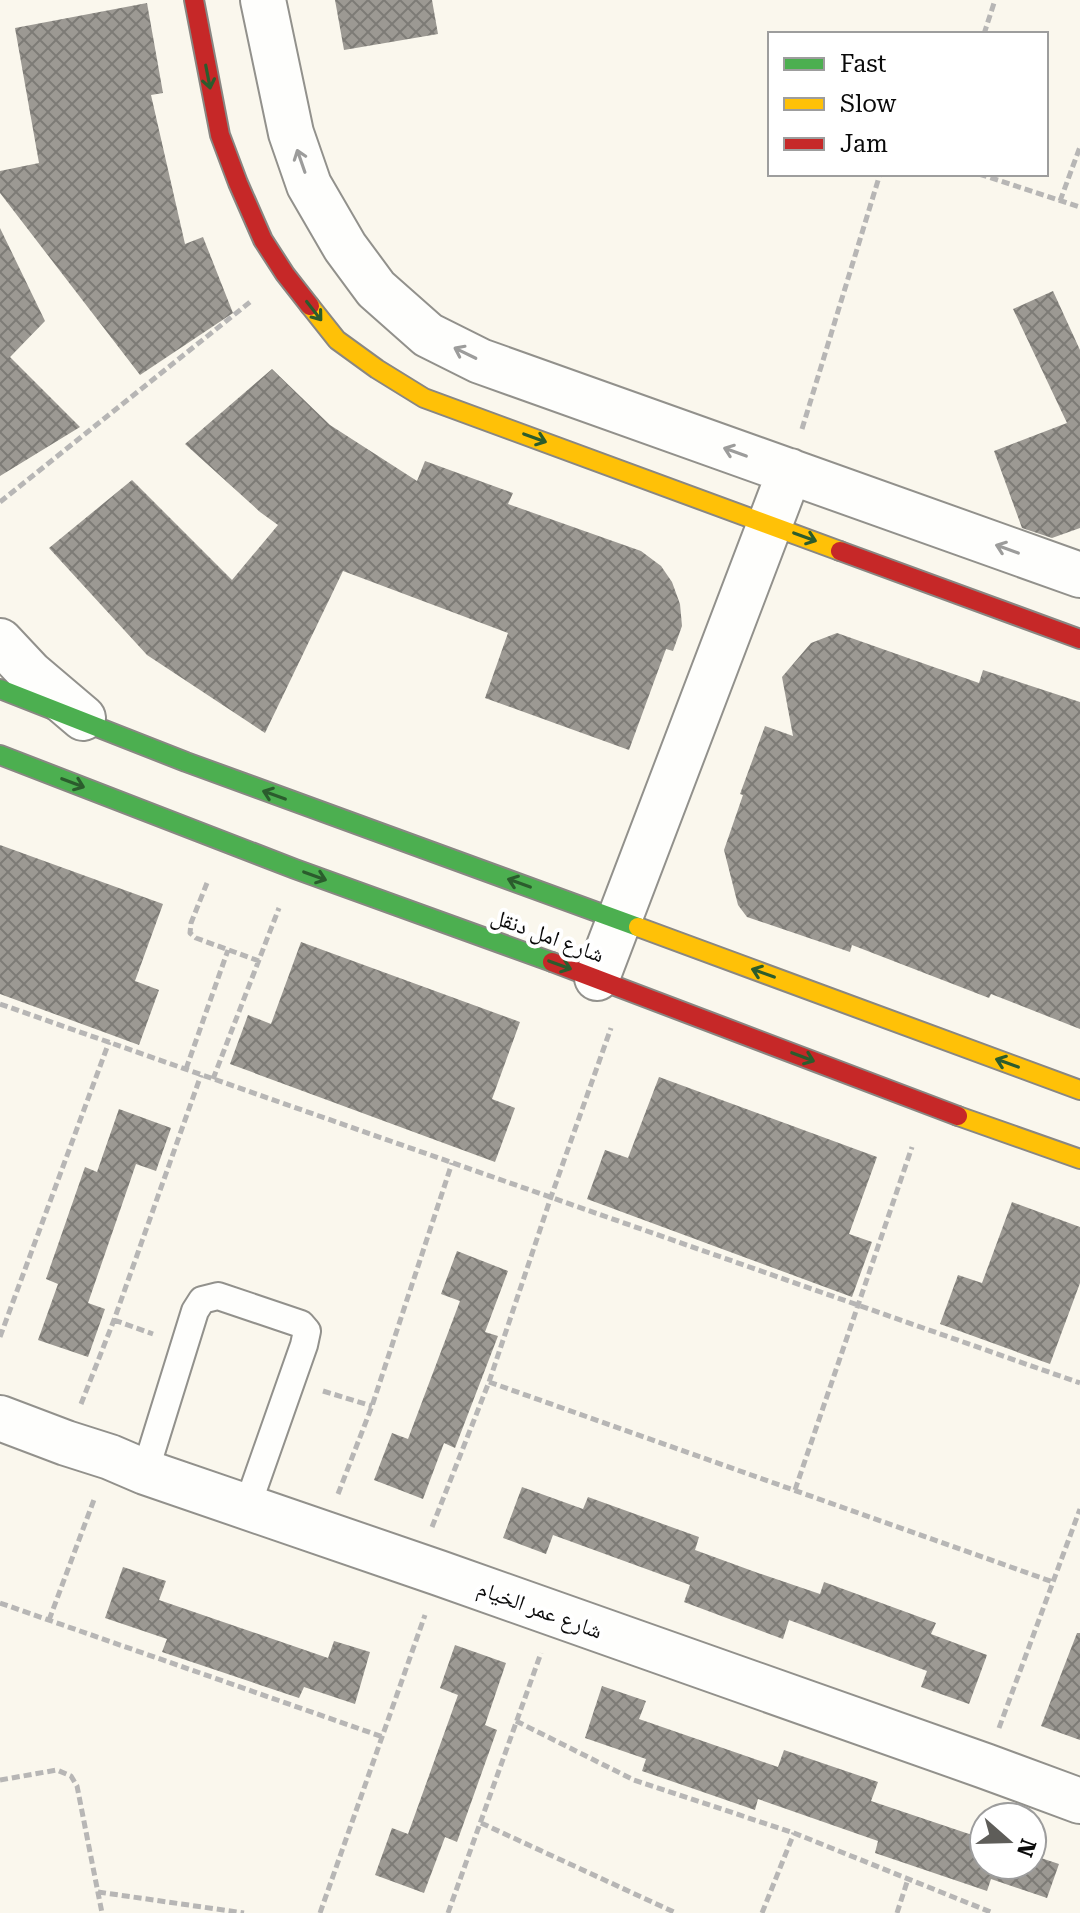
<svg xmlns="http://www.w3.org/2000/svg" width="1080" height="1913" viewBox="0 0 1080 1913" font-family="'Roboto Serif','Noto Naskh Arabic',serif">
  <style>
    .building { fill: url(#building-cross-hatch) }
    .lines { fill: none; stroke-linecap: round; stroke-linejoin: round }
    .lane-casing { stroke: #92918c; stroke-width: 30 }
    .street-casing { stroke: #92918c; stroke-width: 48 }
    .fast-casing { stroke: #898783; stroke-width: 22 }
    .slow-casing { stroke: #898783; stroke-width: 22 }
    .jam-casing { stroke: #898783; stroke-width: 22 }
    .path { stroke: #b7b6b5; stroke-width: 5; stroke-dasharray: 8 4; stroke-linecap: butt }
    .lane { stroke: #fefefc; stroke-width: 26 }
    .street { stroke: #fefefc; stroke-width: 44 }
    .fast { stroke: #4caf50; stroke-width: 18 }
    .slow { stroke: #ffc107; stroke-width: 18 }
    .jam { stroke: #c62828; stroke-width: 18 }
    .oneway { stroke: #2b5c2d }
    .oneway2 { stroke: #9c9c9b }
    .labels { text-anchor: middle; stroke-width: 8; stroke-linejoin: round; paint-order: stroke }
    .street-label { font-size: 22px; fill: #0a0a0a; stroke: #fff }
  </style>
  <defs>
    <pattern id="building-cross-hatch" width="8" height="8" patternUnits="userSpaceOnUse" patternTransform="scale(2)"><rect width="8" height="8" fill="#9c9993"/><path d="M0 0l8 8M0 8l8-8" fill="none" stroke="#7d7b76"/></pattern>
  </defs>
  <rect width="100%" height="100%" fill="#faf7ed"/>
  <!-- building -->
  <path class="building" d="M335,0H432L438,34L344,50Z
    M147,3L163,93L151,95L185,244L203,237L233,313L140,375L0,193V171L39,163L15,28Z
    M0,228L45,321L10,357L80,427L0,476Z
    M1053,291L1080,350V528L1052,538L1022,528L994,451L1067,423L1013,309Z
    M272,369L330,425L417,481L425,461L513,493L508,504L641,551L661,566L672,582L680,604L682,626L673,651L666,649L629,750L485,698L508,633L343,571L265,733L147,655L49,548L132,480L232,580L278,525L260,512L185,444Z
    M837,633L979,683L983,670L1080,702V1029L991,994L989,998L852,945L850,952L747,917L738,905L724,850L743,795L740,794L765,726L793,736L782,677L811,643Z
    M0,845L163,904L135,981L159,990L139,1045L0,994Z
    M301,942L520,1022L492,1099L515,1108L495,1162L230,1064L248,1015L271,1024Z
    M659,1077L877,1157L849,1234L872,1242L852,1297L587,1199L605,1150L628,1158Z
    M119,1109L171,1128L156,1171L136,1164L88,1303L105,1309L88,1357L38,1340L58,1284L46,1279L85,1167L97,1172Z
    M1012,1202L1080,1227V1283L1050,1364L940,1324L958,1275L982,1283Z
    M457,1251L508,1271L485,1332L498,1336L455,1448L444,1443L423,1499L374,1480L392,1433L408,1439L460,1301L441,1294Z
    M522,1487L583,1509L588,1497L699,1537L695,1550L758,1573L820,1594L824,1582L936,1623L931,1634L987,1655L969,1704L921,1687L927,1671L789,1620L783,1639L684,1602L690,1585L553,1535L546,1554L503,1538Z
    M123,1567L166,1581L159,1600L328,1658L334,1641L370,1652L355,1704L304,1687L299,1698L162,1652L167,1639L105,1618Z
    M1077,1633H1080V1740L1041,1726Z
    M455,1645L506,1663L485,1725L497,1730L457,1842L445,1837L424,1893L375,1875L392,1828L408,1834L458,1695L440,1688Z
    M602,1686L646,1701L639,1719L778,1767L784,1750L878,1782L871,1801L984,1839V1865H1032V1855L1059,1864L1047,1898L991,1879L987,1891L875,1853L878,1841L758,1799L755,1810L642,1771L646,1759L585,1738Z"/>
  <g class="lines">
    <defs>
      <path id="lane" d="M145,1472L195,1311L202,1300L218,1296L301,1324L307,1331L304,1345L247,1507"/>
      <path id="street" d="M263,0L291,133L309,185L345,247L376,289L428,335L480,361L1080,575
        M0,641L30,673L83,718
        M597,978L790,471
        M0,1418L66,1443L110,1457L145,1472L439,1573L985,1766L1080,1801"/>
      <path id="fast" d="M0,689L186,762L638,927
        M0,755L295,869L552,962"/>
      <path id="slow" d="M310,306L337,340L377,369L424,398L840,551
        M638,927L1080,1090
        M958,1116L1080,1159"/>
      <path id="jam" d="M194,0L220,135L238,183L263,240L285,274L310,306
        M840,551L1080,639
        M552,962L958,1116"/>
    </defs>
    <!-- lane casing -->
    <use href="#lane" class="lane-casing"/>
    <!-- street casing -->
    <use href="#street" class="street-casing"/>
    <!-- fast casing -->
    <use href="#fast" class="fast-casing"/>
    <!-- slow casing -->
    <use href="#slow" class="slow-casing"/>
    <!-- jam casing -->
    <use href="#jam" class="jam-casing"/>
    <!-- path -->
    <path class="path" d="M984,34L995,0
      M979,174L1080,207
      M1060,201L1080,147
      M802,429L880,174
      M0,502L250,302
      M207,883L191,923L190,933L196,938L259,961
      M0,1004L1080,1383
      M186,1069L228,950
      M213,1079L279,908
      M114,1320L153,1334
      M0,1337L109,1042
      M489,1382L1053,1582
      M323,1391L372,1406
      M81,1404L114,1320L201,1075
      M795,1490L912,1147
      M338,1494L372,1406L452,1163
      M432,1527L489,1382L551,1197L611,1028
      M0,1603L383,1737
      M49,1620L95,1497
      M516,1721L634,1780L794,1833L993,1913
      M999,1728L1080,1509
      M0,1780L57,1770L71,1776L77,1786L102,1913
      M481,1823L676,1913
      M98,1892L244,1913
      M320,1913L425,1615
      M448,1913L541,1653
      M762,1913L794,1833
      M897,1913L908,1879"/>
    <!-- lane -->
    <use href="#lane" class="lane"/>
    <!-- street -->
    <use href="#street" class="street"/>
    <!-- fast -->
    <use href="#fast" class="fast"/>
    <!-- slow -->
    <use href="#slow" class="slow"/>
    <!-- jam -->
    <use href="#jam" class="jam"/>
  </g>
  <!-- one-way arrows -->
  <defs><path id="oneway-shaft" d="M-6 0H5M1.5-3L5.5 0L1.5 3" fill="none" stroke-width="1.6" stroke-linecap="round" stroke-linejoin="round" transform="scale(2)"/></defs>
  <g class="oneway">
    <use href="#oneway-shaft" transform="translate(208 77) rotate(79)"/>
    <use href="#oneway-shaft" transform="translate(314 311) rotate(52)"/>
    <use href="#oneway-shaft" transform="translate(535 438) rotate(20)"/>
    <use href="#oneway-shaft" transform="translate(805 537) rotate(20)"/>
    <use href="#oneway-shaft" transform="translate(73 783) rotate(21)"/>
    <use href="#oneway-shaft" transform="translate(274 795) rotate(-160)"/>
    <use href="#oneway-shaft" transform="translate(315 876) rotate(20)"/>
    <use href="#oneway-shaft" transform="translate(519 883) rotate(-160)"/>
    <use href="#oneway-shaft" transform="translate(560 965) rotate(20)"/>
    <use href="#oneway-shaft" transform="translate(763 973) rotate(-160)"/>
    <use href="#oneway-shaft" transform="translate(803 1057) rotate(21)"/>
    <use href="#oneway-shaft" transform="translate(1007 1063) rotate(-160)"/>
  </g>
  <g class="oneway2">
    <use href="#oneway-shaft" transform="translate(301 161) rotate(-109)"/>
    <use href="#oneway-shaft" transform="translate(465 353) rotate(-154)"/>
    <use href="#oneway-shaft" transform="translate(735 452) rotate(-160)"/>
    <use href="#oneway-shaft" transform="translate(1007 549) rotate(-160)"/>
  </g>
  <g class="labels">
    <!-- street labels -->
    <g class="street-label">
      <text transform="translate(548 935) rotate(20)" y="8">شارع امل دنقل</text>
      <text transform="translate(540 1609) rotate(20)" y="8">شارع عمر الخيام</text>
    </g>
  </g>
  <!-- legend -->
  <rect x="768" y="32" width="280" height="144" fill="#ffffff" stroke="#9d9d9d" stroke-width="2"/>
  <rect x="784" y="58" width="40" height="12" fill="#4caf50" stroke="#9d9d9d" stroke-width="2"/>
  <text x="840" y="72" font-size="24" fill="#0a0a0a">Fast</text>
  <rect x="784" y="98" width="40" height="12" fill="#ffc107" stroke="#9d9d9d" stroke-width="2"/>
  <text x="840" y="112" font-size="24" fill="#0a0a0a">Slow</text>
  <rect x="784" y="138" width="40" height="12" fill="#c62828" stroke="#9d9d9d" stroke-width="2"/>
  <text x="840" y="152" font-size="24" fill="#0a0a0a">Jam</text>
  <!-- north arrow -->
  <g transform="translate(1008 1841) rotate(110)"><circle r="38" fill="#ffffff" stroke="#9d9d9d" stroke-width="2"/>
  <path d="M0-6L14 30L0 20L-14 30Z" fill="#5e5d59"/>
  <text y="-12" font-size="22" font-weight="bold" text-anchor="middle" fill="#0a0a0a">N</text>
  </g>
</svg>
